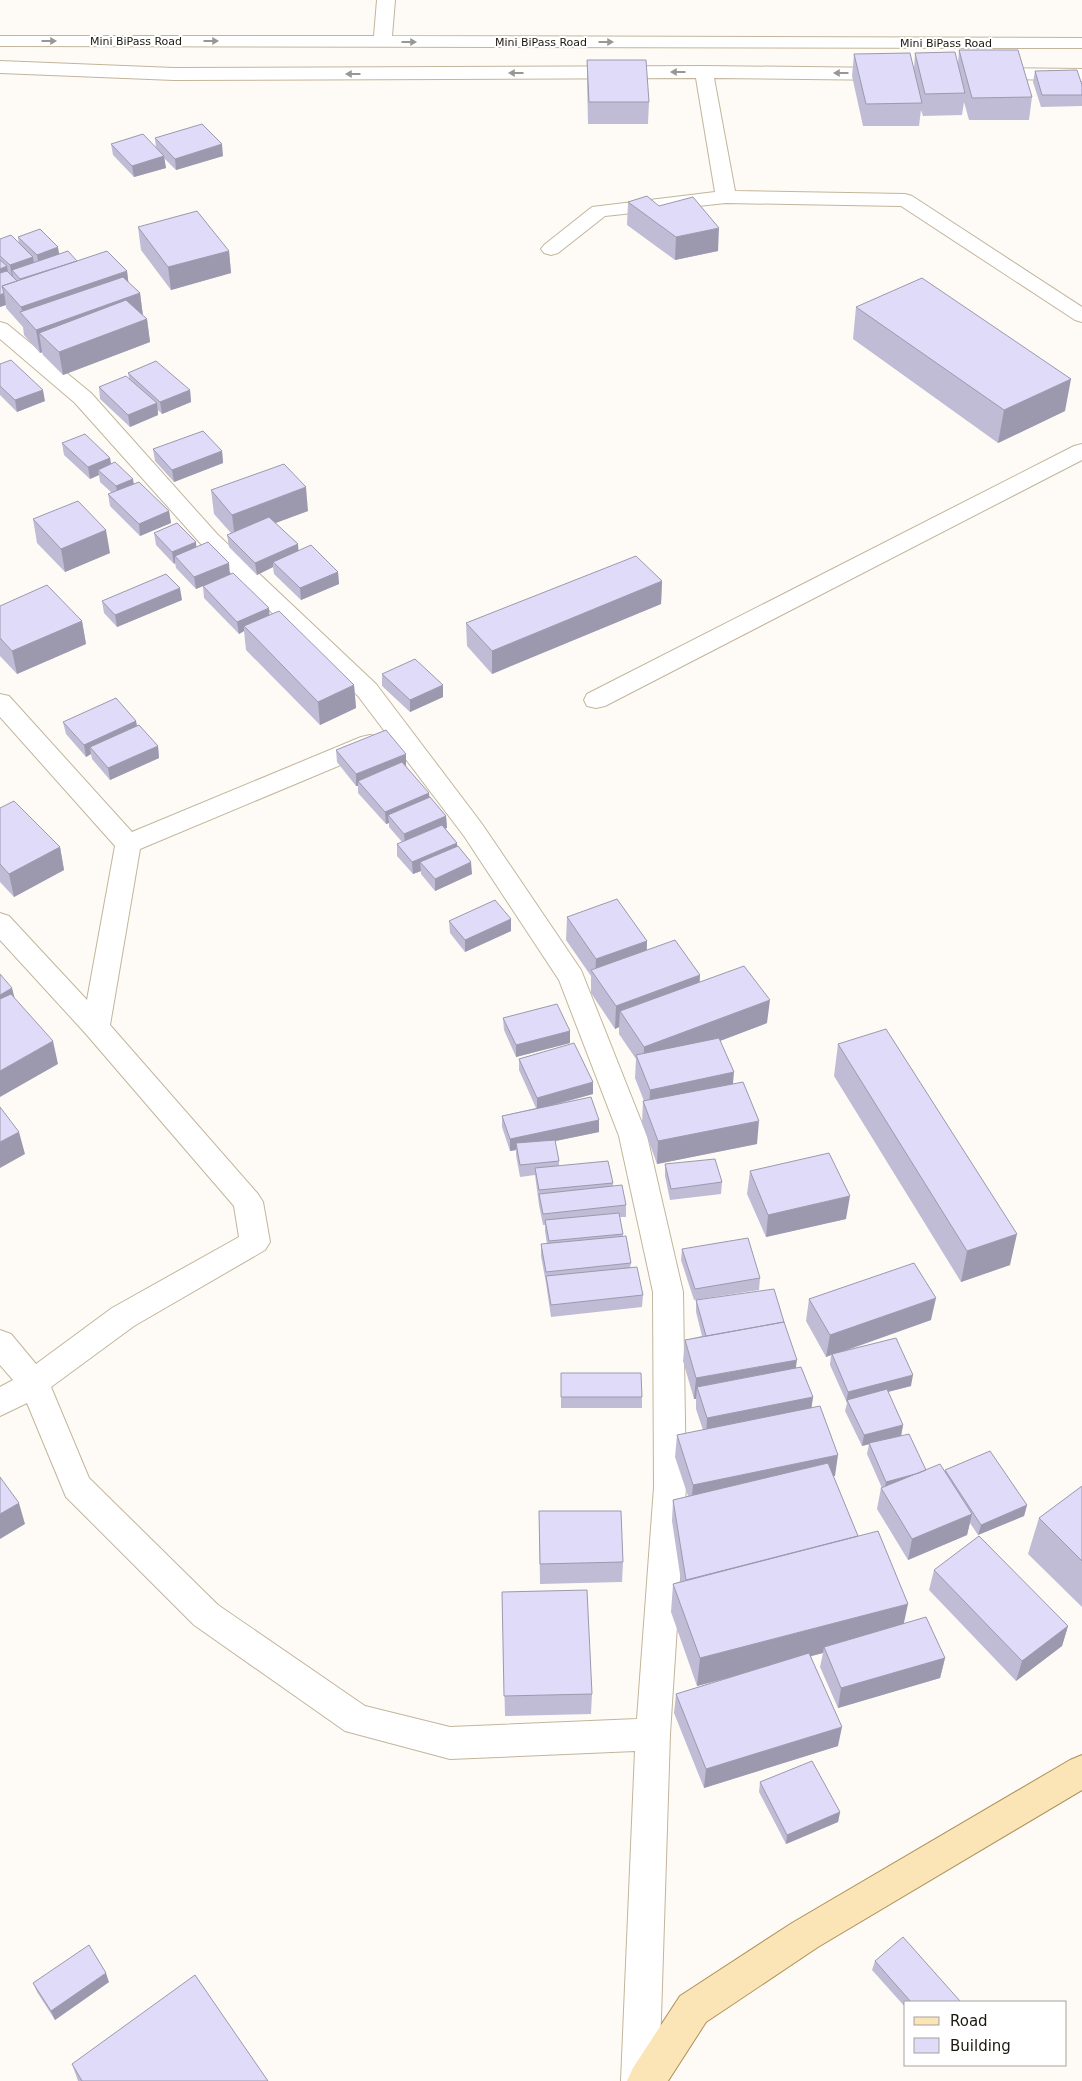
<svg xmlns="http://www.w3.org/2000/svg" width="1082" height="2081" viewBox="0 0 1082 2081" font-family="'DejaVu Sans',sans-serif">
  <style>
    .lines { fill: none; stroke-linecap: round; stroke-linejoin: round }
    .minor-casing { stroke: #c2b59b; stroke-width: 2 }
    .major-casing { stroke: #ab915a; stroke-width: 2 }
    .minor { fill: #fff; fill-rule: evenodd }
    .major { fill: #fbe4b5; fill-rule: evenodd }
    .wall { fill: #c0bcd5 }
    .shaded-wall { fill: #9c99ae }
    .building { fill: #dfdbf8; stroke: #9c99ae }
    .oneway { fill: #999793 }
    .labels { text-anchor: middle; stroke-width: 4; stroke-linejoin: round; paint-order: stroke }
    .far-street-label { font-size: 11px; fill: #1d180f; stroke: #fff }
  </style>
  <rect width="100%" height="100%" fill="#fefbf6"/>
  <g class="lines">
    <defs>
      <path id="minor" d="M377,0H395L392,36L1082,38V48L0,46V36H374Z
        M0,61L174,68L704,66L891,68L898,70L900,74L898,78L891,80L714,78L735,191L905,194L912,196L1082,307V322L1075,320L901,206L726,203L605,216L558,253L551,255L544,253L541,249L544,245L592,207L715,192L696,78L174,80L0,73Z
        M989,68L1082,69V81L982,78L980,74L982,70Z
        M0,322L7,324L91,393L217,534L376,684L482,824L581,970L647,1136L683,1292L686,1487L670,1734L659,2081H621L635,1751L450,1759L345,1731L194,1625L66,1497L27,1403L0,1416V1387L13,1380L0,1365V1330L11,1334L36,1364L112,1308L239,1237L234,1206L86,1034L0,940V913L9,916L87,1000L115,846L0,717V694L9,696L132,832L361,737L370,735L379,737L382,743L379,749L140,849L110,1025L258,1194L263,1202L270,1242L265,1250L134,1326L51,1387L89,1478L218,1605L365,1706L450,1727L637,1719L654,1487L653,1292L619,1136L559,980L464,836L358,696L201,544L75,403L0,339Z
        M1082,444V460L605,706L596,708L587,706L584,700L587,694L1074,446Z"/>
      <path id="major" d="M1082,1755V1790L818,1947L706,2022L668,2081H627L633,2068L680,1996L792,1923L1070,1760Z"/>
    </defs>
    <!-- minor casing -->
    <use href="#minor" class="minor-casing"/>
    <!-- major casing -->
    <use href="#major" class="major-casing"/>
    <!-- minor -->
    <use href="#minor" class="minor"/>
    <!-- major -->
    <use href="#major" class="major"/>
  </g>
  <!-- wall -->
  <path class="wall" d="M959,50L1032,97L1029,120H969L964,102L962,115L923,116L921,110L919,126H863L852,76L854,54L914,69L915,53L958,64Z
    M587,60L649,102L648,124H588L587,82Z
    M1035,71L1082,85V106L1041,107L1033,82Z
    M155,138L223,156L176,170L164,158L166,168L134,177L113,155L111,144L156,148Z
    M628,202L659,206L718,251L675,260L627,225Z
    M138,227L229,251L231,273L171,290L141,250Z
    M18,237L77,261L127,271L128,282L140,293L143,316L147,319L150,342L63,375L43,355L42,352L40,353L24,335L23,327L6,308V305L0,307V239L19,244Z
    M856,307L1065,411L998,443L853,339Z
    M0,364L45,401L17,412L0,395Z
    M128,373L190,390L191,402L162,414L158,410V415L130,427L100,399L99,387L129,378Z
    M62,443L110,458L111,464L134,484L169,511L171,523L140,536L110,506L108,494L112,493L100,482L99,475L90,479L64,455Z
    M153,449L222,451L223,463L174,482L155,461Z
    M211,490L308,511L275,523L298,544V551L338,572L339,584L301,600L274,574L273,567L257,575L229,547L227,535L231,533L214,514Z
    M33,519L110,553L65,572L37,543Z
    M154,533L197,547L230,574L269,615L354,685L356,708L320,725L246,650L244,631L239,634L204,598L203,586L196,589L176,568L175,563L174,564L156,545Z
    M662,581L661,604L492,674L467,646L466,623Z
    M182,600L117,627L104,613L102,601Z
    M0,606L82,621L86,644L17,674L0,656Z
    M382,674L443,697L410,712L382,686Z
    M136,721L137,726L158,746L159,758L110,780L92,759L91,754L86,757L66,734L63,722Z
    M336,750L406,766L430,797L446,816L447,828H445L457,843V846L472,874L435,891L421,874V871L413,874L397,856V844L402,842L389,827V823L386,824L358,793V786H356L337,762Z
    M0,808L60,847L64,870L14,897L0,882Z
    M567,917L647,941V950L767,1023L720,1041L733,1084L757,1144L657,1164L642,1123L643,1101H644L635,1078L636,1059L619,1034V1027L615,1029L591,993V976L566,940Z
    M511,919V931L465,952L450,933L449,921Z
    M503,1018L570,1031V1043L516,1057L504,1030Z
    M838,1044L1010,1265L961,1282L834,1076Z
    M519,1059L593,1094L558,1104L599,1132L555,1141L559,1161V1166L613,1183V1186L626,1205V1217H620L623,1236L631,1263L630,1268L643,1295L642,1307L551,1317L546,1283L541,1256V1244H547L545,1231V1225H543L539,1205L535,1175L520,1177L516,1155V1150L510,1151L502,1127V1116L536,1108L519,1070Z
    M665,1164L722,1182L721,1194L670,1200L665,1176Z
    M750,1171L846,1219L766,1237L747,1194Z
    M682,1249L760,1278L759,1290L694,1300L681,1260Z
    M809,1299L931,1320L845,1351L911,1386L888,1392L903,1425L901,1436L926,1470L945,1471V1470L1027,1505L1024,1516L978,1535L970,1523L967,1535L908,1560L877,1509L881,1488H882L867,1454L869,1444L862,1446L845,1411L847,1403L830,1365L831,1355L826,1357L806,1321Z
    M696,1300L796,1368L813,1397L811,1408L835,1476H833L858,1536L904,1624L945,1658L940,1678L838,1708L820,1667L823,1653L811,1656L838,1746L704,1788L674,1713L676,1694L735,1676L697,1686L671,1612L673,1584L681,1581L672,1521L673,1500L688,1496L675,1457L677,1435L703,1430L696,1409V1399H694L683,1361L685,1340L702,1336L696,1312Z
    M561,1373L642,1397V1408H561Z
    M1082,1486V1607L1028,1554L1039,1518Z
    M539,1511L623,1562L622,1582L540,1584Z
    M934,1570L1068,1626L1062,1646L1016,1681L929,1590Z
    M502,1592L592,1694L591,1714L505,1716Z
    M760,1782L840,1812L838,1822L786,1844L759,1792Z
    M875,1961L960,2001L959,2002H906V2008L872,1970Z
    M109,1982L55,2020L37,1992L33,1983Z
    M72,2064L268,2081H78Z"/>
  <!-- shaded-wall -->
  <path class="shaded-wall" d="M222,144L223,156L176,170L175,159Z
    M164,156L166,168L134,177L132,166Z
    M719,228L718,251L675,260L676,237Z
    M58,247L60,259L39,267L37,255Z
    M229,251L231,273L171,290L168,267Z
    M33,257L35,269L12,270L13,277H12L10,265Z
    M7,266L9,278L0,281V269Z
    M127,271L130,294L23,315L21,307Z
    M4,293L6,305L0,307V295Z
    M140,293L143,316L39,333L42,352L40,353L36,330Z
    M147,319L150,342L63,375L59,352Z
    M1071,379L1065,411L998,443L1004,410Z
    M43,390L45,401L17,412L15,400Z
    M190,390L191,402L162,414L160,402Z
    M157,403L158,415L130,427L128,415Z
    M222,451L223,463L174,482L172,470Z
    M110,458L112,470H98L99,475L90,479L88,467Z
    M133,479L135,491L118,498L116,486Z
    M306,487L308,511L235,538L232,515Z
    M169,511L171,523L140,536L139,524Z
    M106,530L110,553L65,572L61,549Z
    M196,542L197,554L175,556V563L174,564L172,552Z
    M298,544L299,556L273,562V567L257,575L255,563Z
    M229,563L230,575L196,589L194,577Z
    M338,572L339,584L301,600L300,588Z
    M662,581L661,604L492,674V651Z
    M180,588L182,600L117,627L115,615Z
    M269,608L270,620L244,626V631L239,634L237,622Z
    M82,621L86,644L17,674L12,651Z
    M354,685L356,708L320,725L318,702Z
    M443,685V697L410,712V700Z
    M136,721L138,733L90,747L91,754L86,757L84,745Z
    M158,746L159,758L110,780L108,768Z
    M406,754V766L361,785L358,781V786H356V774Z
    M429,793L430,805L388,815L389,823L386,824L385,812Z
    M446,816L447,828L405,846L404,834Z
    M457,843L458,855L420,862L421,871L413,874L412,862Z
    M60,847L64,870L14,897L9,874Z
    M471,862L472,874L435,891V879Z
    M511,919V931L465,952V940Z
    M647,941L646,964L595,976L596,959Z
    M700,975L699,998L620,1011L619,1027L615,1029L616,1006Z
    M12,988L18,1011L0,1020V995Z
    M770,1000L767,1023L643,1070L644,1047Z
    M570,1031V1043L516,1057V1045Z
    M53,1041L58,1064L0,1097V1071Z
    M734,1072L732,1095L649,1113L650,1090Z
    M593,1082V1094L537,1109V1098Z
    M599,1120V1132L517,1149L516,1143V1150L510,1151V1139Z
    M759,1121L757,1144L657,1164L658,1141Z
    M19,1132L25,1154L0,1168V1142Z
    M850,1196L846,1219L766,1237L768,1215Z
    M1017,1234L1010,1265L961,1282L967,1251Z
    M936,1298L931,1320L832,1355V1354L831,1355L826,1357L830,1335Z
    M797,1360L794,1381L697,1387L696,1399H694L696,1378Z
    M913,1375L911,1386L848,1402L847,1400L846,1403L848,1392Z
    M813,1397L810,1419L706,1439L707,1418Z
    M903,1425L901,1436L862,1446L864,1435Z
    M838,1455L835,1476L691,1506L693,1485Z
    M926,1471L884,1492L886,1482Z
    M19,1503L25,1524L0,1539V1514Z
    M1027,1505L1024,1516L978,1535L981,1525Z
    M972,1514L967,1535L908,1560L912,1539Z
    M908,1604L902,1632L824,1647L823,1653L697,1686L700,1658Z
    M1068,1626L1062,1646L1016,1681L1022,1661Z
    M945,1658L940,1678L838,1708L841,1688Z
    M842,1727L838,1746L704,1788L706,1769Z
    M840,1812L838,1822L786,1844L787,1835Z
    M106,1973L109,1982L55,2020L51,2011Z"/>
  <!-- building -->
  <path class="building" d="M959,50H1018L1032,97L972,98Z
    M955,52L965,93L925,94L915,53Z
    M910,53L922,103L866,104L854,54Z
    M587,60H646L649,102H589Z
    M1077,70L1082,85V95H1042L1035,71Z
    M202,124L222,144L175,159L155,138Z
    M143,134L164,156L132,166L111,144Z
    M647,196L659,206L693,197L719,228L676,237L628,202Z
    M197,211L229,251L168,267L138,227Z
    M40,229L58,247L37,255L18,237Z
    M11,235L33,257L10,265L0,256V239Z
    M68,251L77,261L20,279L12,270Z
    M107,251L127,271L21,307L2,286Z
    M0,260L7,266L0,269Z
    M7,271L17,281L2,286L4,293L0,295V273Z
    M123,277L140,293L36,330L20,312Z
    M922,278L1071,379L1004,410L856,307Z
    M126,300L147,319L59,352L39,333Z
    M11,360L43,390L15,400L0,386V364Z
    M156,361L190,390L160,402L128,373Z
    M126,376L157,403L128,415L99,387Z
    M203,431L222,451L172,470L153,449Z
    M85,434L110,458L88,467L62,443Z
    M115,462L133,479L116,486L98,470Z
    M284,464L306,487L232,515L211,490Z
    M139,482L169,511L139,524L108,494Z
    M78,501L106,530L61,549L33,519Z
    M269,517L298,544L255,563L227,535Z
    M177,523L196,542L172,552L154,533Z
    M208,542L229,563L194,577L175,556Z
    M311,545L338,572L300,588L273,562Z
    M636,556L662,581L492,651L466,623Z
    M233,573L269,608L237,622L203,586Z
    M166,574L180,588L115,615L102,601Z
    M47,585L82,621L12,651L0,638V606Z
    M279,611L354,685L318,702L244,626Z
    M415,659L443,685L410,700L382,674Z
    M116,698L136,721L84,745L63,722Z
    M139,725L158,746L108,768L90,747Z
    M386,730L406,754L356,774L336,750Z
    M402,762L429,793L385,812L358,781Z
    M430,797L446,816L404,834L388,815Z
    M14,801L60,847L9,874L0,864V808Z
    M442,825L457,843L412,862L397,844Z
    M458,846L471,862L435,879L420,862Z
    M617,899L647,941L596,959L567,917Z
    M495,900L511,919L465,940L449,921Z
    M675,940L700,975L616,1006L591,970Z
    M744,966L770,1000L644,1047L620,1011Z
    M0,974L12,988L0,995Z
    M11,994L53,1041L0,1071V999Z
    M557,1004L570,1031L516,1045L503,1018Z
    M886,1029L1017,1234L967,1251L838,1044Z
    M719,1038L734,1072L650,1090L636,1055Z
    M574,1043L593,1082L537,1098L519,1059Z
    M743,1082L759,1121L658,1141L643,1101Z
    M591,1097L599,1120L510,1139L502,1116Z
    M0,1107L19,1132L0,1142Z
    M555,1140L559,1161L520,1165L516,1143Z
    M829,1153L850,1196L768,1215L750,1171Z
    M715,1159L722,1182L671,1189L665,1164Z
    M608,1161L613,1183L539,1190L535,1168Z
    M622,1185L626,1205L543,1214L539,1194Z
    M619,1213L623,1234L549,1241L545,1220Z
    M626,1236L631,1263L546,1272L541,1244Z
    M748,1238L760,1278L695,1289L682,1249Z
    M914,1263L936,1298L830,1335L809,1299Z
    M637,1267L643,1295L551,1305L546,1276Z
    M774,1289L784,1322L706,1336L696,1300Z
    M784,1322L797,1360L696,1378L685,1340Z
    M896,1338L913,1375L848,1392L832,1354Z
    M801,1367L813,1397L707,1418L697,1387Z
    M561,1373H641L642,1397H561Z
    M887,1389L903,1425L864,1435L847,1400Z
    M820,1406L838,1455L693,1485L677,1435Z
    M909,1434L926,1470L919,1473L886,1482L869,1443Z
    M990,1451L1027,1505L981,1525L945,1470Z
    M828,1463L858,1536L686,1580L673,1500Z
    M940,1464L972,1514L912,1539L881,1488Z
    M0,1477L19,1503L0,1514Z
    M1082,1486V1561L1039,1518Z
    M539,1511H621L623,1562L540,1564Z
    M878,1531L908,1604L700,1658L673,1584Z
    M979,1536L1068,1626L1022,1661L934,1570Z
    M587,1590L592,1694L504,1696L502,1592Z
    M926,1617L945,1658L841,1688L824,1647Z
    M809,1653L842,1727L706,1769L676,1694Z
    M812,1761L840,1812L787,1835L760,1782Z
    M903,1937L960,2001L958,2002H911L875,1961Z
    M89,1945L106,1973L51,2011L33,1983Z
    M195,1975L268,2081H82L72,2064Z"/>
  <!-- one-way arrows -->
  <defs><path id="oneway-solid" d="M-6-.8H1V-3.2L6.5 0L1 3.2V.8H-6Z" transform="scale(1.25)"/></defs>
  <g class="oneway">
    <use href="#oneway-solid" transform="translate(49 41)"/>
    <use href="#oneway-solid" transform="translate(211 41)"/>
    <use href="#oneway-solid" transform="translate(409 42)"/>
    <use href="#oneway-solid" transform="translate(606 42)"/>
    <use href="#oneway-solid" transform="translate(678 72) rotate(180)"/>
    <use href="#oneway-solid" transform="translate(516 73) rotate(180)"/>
    <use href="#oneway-solid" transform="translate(841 73) rotate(-180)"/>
    <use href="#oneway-solid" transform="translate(353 74) rotate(180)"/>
  </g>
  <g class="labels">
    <!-- far-street labels -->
    <g class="far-street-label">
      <text x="136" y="45">Mini BiPass Road</text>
      <text x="541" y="46">Mini BiPass Road</text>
      <text x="946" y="47">Mini BiPass Road</text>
    </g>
  </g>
  <!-- legend -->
  <rect x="904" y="2001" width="162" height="65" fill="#ffffff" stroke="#a5a39f"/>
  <rect x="914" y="2017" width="25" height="8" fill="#fbe4b5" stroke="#a5a39f"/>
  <text x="950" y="2026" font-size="15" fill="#1d180f">Road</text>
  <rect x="914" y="2038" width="25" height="15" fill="#dfdbf8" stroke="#a5a39f"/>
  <text x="950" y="2051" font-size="15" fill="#1d180f">Building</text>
</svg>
